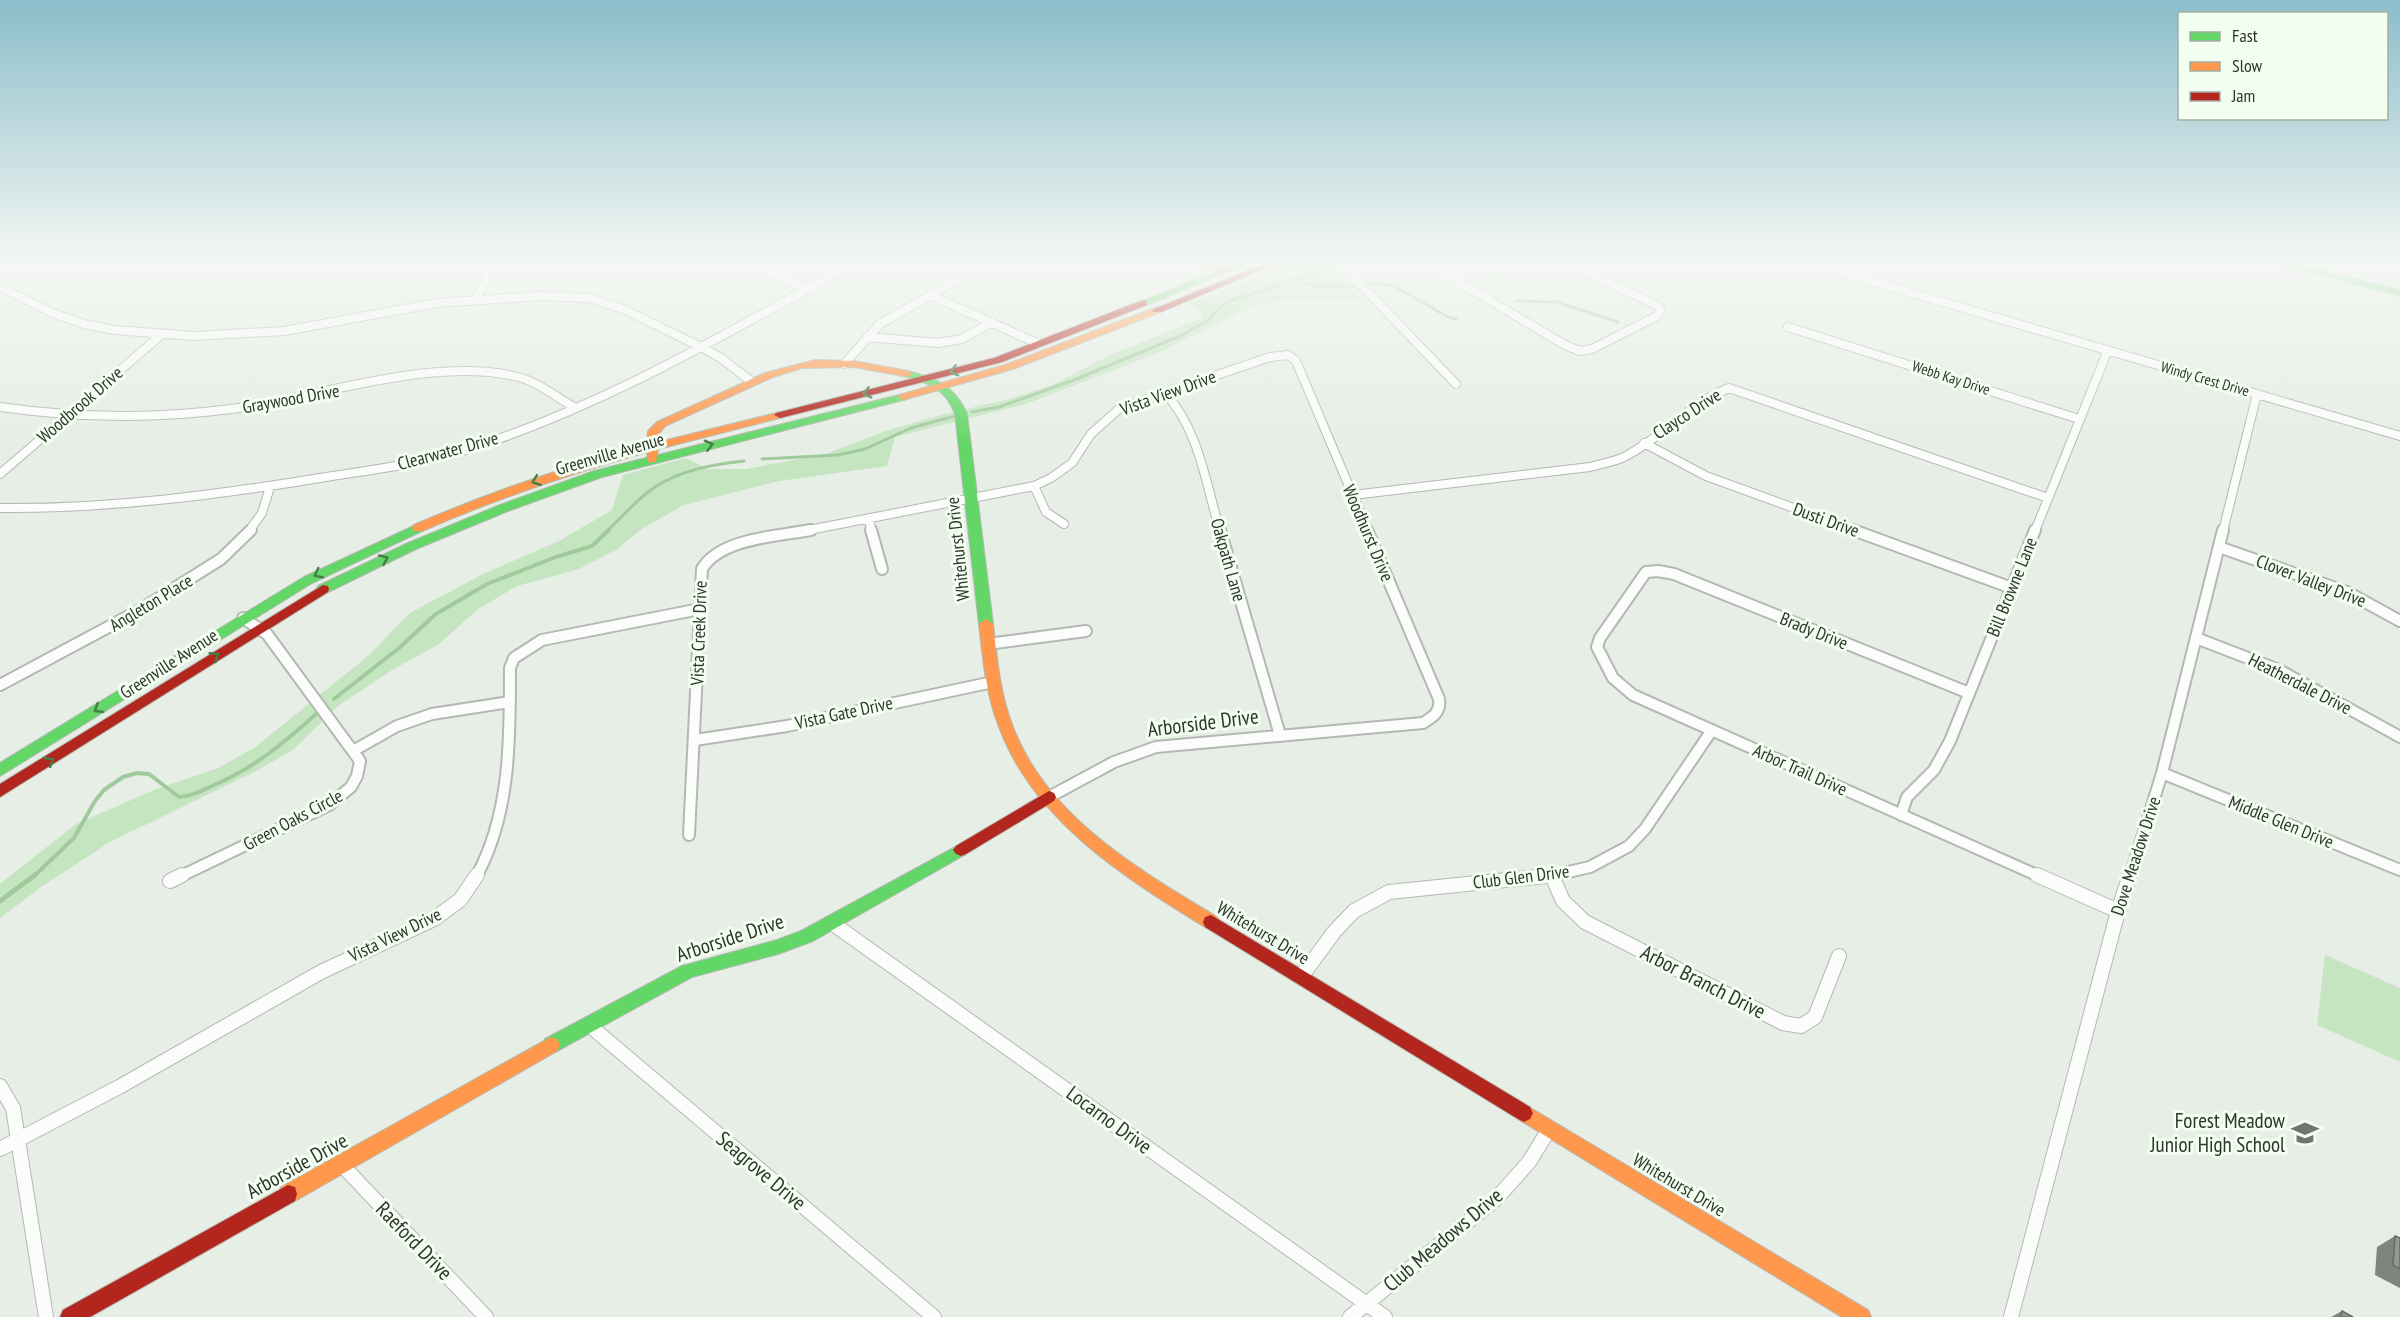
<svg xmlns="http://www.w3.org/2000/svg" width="2400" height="1317" viewBox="0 0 2400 1317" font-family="'PT Sans Narrow',sans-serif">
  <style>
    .green { fill: #c5e5c1 }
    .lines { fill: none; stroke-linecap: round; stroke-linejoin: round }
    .stream-far2 { stroke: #a1ca9c; stroke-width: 3 }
    .stream-far1 { stroke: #a1ca9c; stroke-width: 4 }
    .stream { stroke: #a1ca9c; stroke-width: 5 }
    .street-far2-casing { stroke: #b3b9b2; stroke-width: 10 }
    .street-far1-casing { stroke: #b3b9b2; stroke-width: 14 }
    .street-casing { stroke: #b3b9b2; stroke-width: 16 }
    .fast-casing { stroke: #b3b9b2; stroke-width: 2 }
    .slow-casing { stroke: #b3b9b2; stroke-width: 2 }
    .jam-casing { stroke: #b3b9b2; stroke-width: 2 }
    .street-far2 { stroke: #fbfcfb; stroke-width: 8 }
    .street-far1 { stroke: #fbfcfb; stroke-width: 10 }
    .street { stroke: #fbfcfb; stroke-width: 14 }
    .fast { fill: #63d668; fill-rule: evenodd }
    .slow { fill: #ff974d; fill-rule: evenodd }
    .jam { fill: #b3261e; fill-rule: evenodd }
    .wall { fill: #7e847e }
    .building { fill: #939992; stroke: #676b66; stroke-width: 1.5 }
    .oneway { stroke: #467d48 }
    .labels { text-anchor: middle; stroke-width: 6; stroke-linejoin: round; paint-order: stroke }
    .far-street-label { font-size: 15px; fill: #2f352e; stroke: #f2fff0 }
    .street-label { font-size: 18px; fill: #2f352e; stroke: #f2fff0 }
    .near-street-label { font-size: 21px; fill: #2f352e; stroke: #f2fff0 }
    .near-poi-label { font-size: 21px; fill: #2f352e; stroke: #f2fff0; text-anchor: end }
  </style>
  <rect width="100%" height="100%" fill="#e6eee5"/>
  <!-- green -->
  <path class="green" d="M1298,261H1322L1362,299L1322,298L1259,303L1158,353L1026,404L895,437L887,466L779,481L684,505L643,528L616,550L579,569L517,586L478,609L439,644L392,670L338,706L293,750L256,771L110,842L44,885L0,918V884L76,824L154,790L218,768L254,748L368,656L410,613L483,574L559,541L612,510L623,475L686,458L708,469H746L826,454L886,431L944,414L1006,400L1054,384L1110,355L1202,318V313L1188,304Z
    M2325,955L2400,988V1062L2317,1025Z"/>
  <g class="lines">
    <!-- stream-far2 -->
    <path class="stream-far2" d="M1296,281L1324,287L1355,286
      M1369,284L1392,285L1448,317L1456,319
      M1516,301L1556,302L1618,322
      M972,412L999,407L1074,380L1180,336L1209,320L1222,305L1235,299L1338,266
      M762,459L838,455L865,449L911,428L955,416
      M607,531C620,519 633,504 647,493C672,472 713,464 744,461"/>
    <!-- stream-far1 -->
    <path class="stream-far1" d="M334,699L399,648L436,614L487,584L556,557L592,546L609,530
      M33,877L74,838L95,801L104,790L123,777L137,773L149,774L179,797C192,796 202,791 214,785C254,768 284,743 316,714"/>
    <!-- stream -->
    <path class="stream" d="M0,901L35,875"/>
    <defs>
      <path id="street-far2" d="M201,261L268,267L334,261
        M744,261L807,289
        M1338,261L1456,384
        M1423,261L1447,275
        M1523,261L1447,275L1565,345L1580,351L1592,349L1657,316L1660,310L1658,306L1564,261
        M1803,261L2400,436
        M0,287L55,314L84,324L115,330L194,336L284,331L437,303L540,296L589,298L623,309L701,347L721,358L752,382
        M930,295L1039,344
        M476,300L495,261
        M1788,327L2079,419
        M867,337L938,343L962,339L992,322
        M844,364L880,324L955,281
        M1164,392C1199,428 1206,485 1220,531
        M0,407C77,418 154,419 231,409C318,398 434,355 518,377C538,382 556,397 574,407
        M1644,443L1706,476L1857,531
        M0,474L161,335
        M1034,486L1046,512L1064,524
        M1353,495L1590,467C1601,464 1612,462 1622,458C1661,439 1688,404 1729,388L2048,498
        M0,508C110,509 217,495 326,477C369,470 413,465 456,453C598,410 729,332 858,261
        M868,518L872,531
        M249,531L262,513L270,487
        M804,531L1034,486L1051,478L1072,463L1091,434L1120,408L1270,357L1288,355L1296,361L1368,531
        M2035,531L2108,350
        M2223,531L2257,394"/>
      <path id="street-far1" d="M871,530L882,569
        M1220,530L1280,735
        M1853,530L2012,588
        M2219,547L2347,592L2400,621
        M2196,638L2279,670L2400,737
        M988,644L1086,631
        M0,685L140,610L221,559L251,530
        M1969,693L1674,574L1658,571L1646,572L1600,638L1597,647L1613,678L1633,695L2041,877
        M695,740L787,726L993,682
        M353,751L397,726L432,714L510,702
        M2162,773L2400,870
        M1049,797L1114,762L1156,747L1423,723C1433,717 1441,712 1439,699L1367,530
        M1901,815L1907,797L1934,770L1950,741L2035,530
        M689,835L702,569C720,538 779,536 811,530
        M179,877L329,805L351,787L357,776L360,761L267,634L243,618
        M476,877C511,814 510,737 510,668L514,658L542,640L700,609
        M1546,877L1590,867L1629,846L1645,829L1712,730
        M2130,877L2162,773L2223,530"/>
      <path id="street" d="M2037,875L2118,911
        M1552,876L1563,901L1585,922L1783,1023L1801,1026L1815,1017L1839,956
        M170,881L182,875
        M832,923L1385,1317
        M1301,977L1334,932L1354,911L1389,892L1556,875
        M589,1025L934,1317
        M0,1086L13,1108L46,1317
        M0,1149L119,1087L321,972L434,919L460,900L477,875
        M342,1165L486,1317
        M1350,1317L1497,1198L1529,1162L1550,1128
        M2011,1317L2118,911L2130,875"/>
      <path id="fast" d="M1240,261H1253L1147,305H1139L1138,303Z
        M2268,261H2284L2400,290V296Z
        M908,371C936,378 955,386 967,414L993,624L991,627H981L979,624L955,414C946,389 928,383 904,376L903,374Z
        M903,394L907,395V399L602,477L508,511L416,549L328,592L323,593L317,589L318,586L408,543L500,505L594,471Z
        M418,524L422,525L424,528L422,531L312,583L0,776V763L304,577Z
        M961,844L966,846L969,850L966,854L813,941L778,954L692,977L557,1051L551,1053L545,1051L542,1045L545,1039L682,966L777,940L801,931Z"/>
      <path id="slow" d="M1157,307L1162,310L1161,312L1013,369L903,400L898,397L899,395L1005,365Z
        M815,360L854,361L908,371L913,374L908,377L854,367L802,368L773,377L665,426L660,432L659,442L780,412L786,415L784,417L658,449L656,462H648L647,452C570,474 495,499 422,531H414L412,528L414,525C490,492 567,466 647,445L648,431L657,422L765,373Z
        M986,619L993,624C997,659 1000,694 1013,727C1047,817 1139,870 1217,917L1219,922L1217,927L1211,929L1205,927C1124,877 1034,821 999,727C986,694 983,659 979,624Z
        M551,1037L557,1039L560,1045L557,1051L295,1201L288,1203L281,1201L279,1194L281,1187Z
        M1524,1104L1868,1310L1871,1317H1842L1518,1119L1515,1113L1518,1107Z"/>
      <path id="jam" d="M1195,261H1208L1233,271L1225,273Z
        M1270,261H1283L1161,312H1153L1152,310Z
        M1143,300L1147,301V305L1002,362L780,418L774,415L776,413L994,358Z
        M323,585L328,586L329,589L328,592L0,797V784Z
        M1049,791L1054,793L1056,797L1054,801L966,854L961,856L956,854L953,850L956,846Z
        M1211,915L1530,1107L1533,1113L1530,1119L1524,1122L1518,1119L1205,927L1203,922L1205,917Z
        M288,1185L295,1187L297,1194L295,1201L90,1317H60L63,1310Z"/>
    </defs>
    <!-- street-far2 casing -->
    <use href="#street-far2" class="street-far2-casing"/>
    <!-- street-far1 casing -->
    <use href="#street-far1" class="street-far1-casing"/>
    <!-- street casing -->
    <use href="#street" class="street-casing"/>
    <!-- fast casing -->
    <use href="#fast" class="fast-casing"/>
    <!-- slow casing -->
    <use href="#slow" class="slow-casing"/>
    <!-- jam casing -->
    <use href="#jam" class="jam-casing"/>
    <!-- street-far2 -->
    <use href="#street-far2" class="street-far2"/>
    <!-- street-far1 -->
    <use href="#street-far1" class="street-far1"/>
    <!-- street -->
    <use href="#street" class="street"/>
    <!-- fast -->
    <use href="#fast" class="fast"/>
    <!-- slow -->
    <use href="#slow" class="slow"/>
    <!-- jam -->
    <use href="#jam" class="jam"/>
  </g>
  <!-- wall -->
  <path class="wall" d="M2395,1236L2400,1238V1288L2375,1275L2377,1247Z
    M2342,1311L2353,1317H2331Z"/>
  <!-- building -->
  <path class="building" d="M2395,1236L2400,1238V1269L2393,1265Z
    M2342,1311L2353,1317H2341Z"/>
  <!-- one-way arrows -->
  <defs><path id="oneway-chevron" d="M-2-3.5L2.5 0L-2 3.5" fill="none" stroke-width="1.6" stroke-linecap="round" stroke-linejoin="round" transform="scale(1.5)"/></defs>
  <g class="oneway">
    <use href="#oneway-chevron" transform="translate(954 371) rotate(166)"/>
    <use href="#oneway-chevron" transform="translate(867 393) rotate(166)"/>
    <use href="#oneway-chevron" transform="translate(709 445) rotate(-14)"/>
    <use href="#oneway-chevron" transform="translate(536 481) rotate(159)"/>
    <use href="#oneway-chevron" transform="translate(384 559) rotate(-25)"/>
    <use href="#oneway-chevron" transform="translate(318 574) rotate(153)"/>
    <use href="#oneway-chevron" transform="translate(215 656) rotate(-33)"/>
    <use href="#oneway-chevron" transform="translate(98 709) rotate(148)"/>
    <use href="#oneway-chevron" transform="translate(50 761) rotate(-31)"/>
  </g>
  <!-- sky -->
  <linearGradient id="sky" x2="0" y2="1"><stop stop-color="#8bbdca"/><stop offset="0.59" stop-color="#f4f7f3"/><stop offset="1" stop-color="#f4f7f3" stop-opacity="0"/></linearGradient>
  <rect width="2400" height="445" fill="url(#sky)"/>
  <!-- icons -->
  <defs>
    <symbol id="school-bare" viewBox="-9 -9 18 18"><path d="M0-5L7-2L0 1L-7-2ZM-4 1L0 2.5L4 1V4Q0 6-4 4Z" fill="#6f766e" stroke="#f2fff0" stroke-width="2.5" paint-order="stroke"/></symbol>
  </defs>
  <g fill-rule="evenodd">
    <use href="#school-bare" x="2286" y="1114" width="38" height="38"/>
  </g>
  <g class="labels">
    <!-- far-street labels -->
    <g class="far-street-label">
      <text transform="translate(1951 378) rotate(18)" y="5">Webb Kay Drive</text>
      <text transform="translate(2205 379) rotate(16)" y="5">Windy Crest Drive</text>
    </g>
    <!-- street labels -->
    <g class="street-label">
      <text transform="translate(1168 393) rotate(-20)" y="6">Vista View Drive</text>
      <text transform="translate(291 399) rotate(-10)" y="6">Graywood Drive</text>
      <text transform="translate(80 405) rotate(-41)" y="6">Woodbrook Drive</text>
      <text transform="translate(1687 414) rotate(-33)" y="6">Clayco Drive</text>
      <text transform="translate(448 451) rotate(-15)" y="6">Clearwater Drive</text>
      <text transform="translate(610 454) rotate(-16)" y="6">Greenville Avenue</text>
      <text transform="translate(1826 520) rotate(20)" y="6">Dusti Drive</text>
      <text transform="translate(1368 533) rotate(67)" y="6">Woodhurst Drive</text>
      <text transform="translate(958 549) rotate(-96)" y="6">Whitehurst Drive</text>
      <text transform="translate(1228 560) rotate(74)" y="6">Oakpath Lane</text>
      <text transform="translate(2311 581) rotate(21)" y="6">Clover Valley Drive</text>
      <text transform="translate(2012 587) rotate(-68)" y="6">Bill Browne Lane</text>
      <text transform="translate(151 603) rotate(-31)" y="6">Angleton Place</text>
      <text transform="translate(1814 631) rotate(22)" y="6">Brady Drive</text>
      <text transform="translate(699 633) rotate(-88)" y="6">Vista Creek Drive</text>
      <text transform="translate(169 664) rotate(-33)" y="6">Greenville Avenue</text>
      <text transform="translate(2300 684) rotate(27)" y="6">Heatherdale Drive</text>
      <text transform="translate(844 713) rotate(-12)" y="6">Vista Gate Drive</text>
      <text transform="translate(1800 770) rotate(24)" y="6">Arbor Trail Drive</text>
      <text transform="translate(293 820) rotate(-28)" y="6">Green Oaks Circle</text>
      <text transform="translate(2281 822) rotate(22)" y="6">Middle Glen Drive</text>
      <text transform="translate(2136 856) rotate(-72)" y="6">Dove Meadow Drive</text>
      <text transform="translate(1521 877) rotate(-7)" y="6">Club Glen Drive</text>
      <text transform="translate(1263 933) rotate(31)" y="6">Whitehurst Drive</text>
      <text transform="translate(395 935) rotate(-26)" y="6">Vista View Drive</text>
      <text transform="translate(1679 1185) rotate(31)" y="6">Whitehurst Drive</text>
    </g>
    <!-- near-street labels -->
    <g class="near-street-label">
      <text transform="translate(1203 723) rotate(-7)" y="7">Arborside Drive</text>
      <text transform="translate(730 938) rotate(-18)" y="7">Arborside Drive</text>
      <text transform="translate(1703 982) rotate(27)" y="7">Arbor Branch Drive</text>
      <text transform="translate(1109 1120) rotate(36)" y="7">Locarno Drive</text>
      <text transform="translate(297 1166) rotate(-29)" y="7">Arborside Drive</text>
      <text transform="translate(761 1171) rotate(40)" y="7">Seagrove Drive</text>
      <text transform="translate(1443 1240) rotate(-40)" y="7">Club Meadows Drive</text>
      <text transform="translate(414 1241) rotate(46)" y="7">Raeford Drive</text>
    </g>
    <!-- near-poi labels -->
    <g class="near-poi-label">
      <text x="2285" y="1128">Forest Meadow<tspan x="2285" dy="24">Junior High School</tspan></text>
    </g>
  </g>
  <!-- legend -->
  <rect x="2178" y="12" width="210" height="108" fill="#f2fff0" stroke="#a4aea2" stroke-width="1.5"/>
  <rect x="2190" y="32" width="30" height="9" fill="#63d668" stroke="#a4aea2" stroke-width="1.5"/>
  <text x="2232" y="42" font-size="18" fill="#2f352e">Fast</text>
  <rect x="2190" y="62" width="30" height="9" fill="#ff974d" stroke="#a4aea2" stroke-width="1.5"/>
  <text x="2232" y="72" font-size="18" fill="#2f352e">Slow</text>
  <rect x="2190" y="92" width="30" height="9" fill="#b3261e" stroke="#a4aea2" stroke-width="1.5"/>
  <text x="2232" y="102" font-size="18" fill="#2f352e">Jam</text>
</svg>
